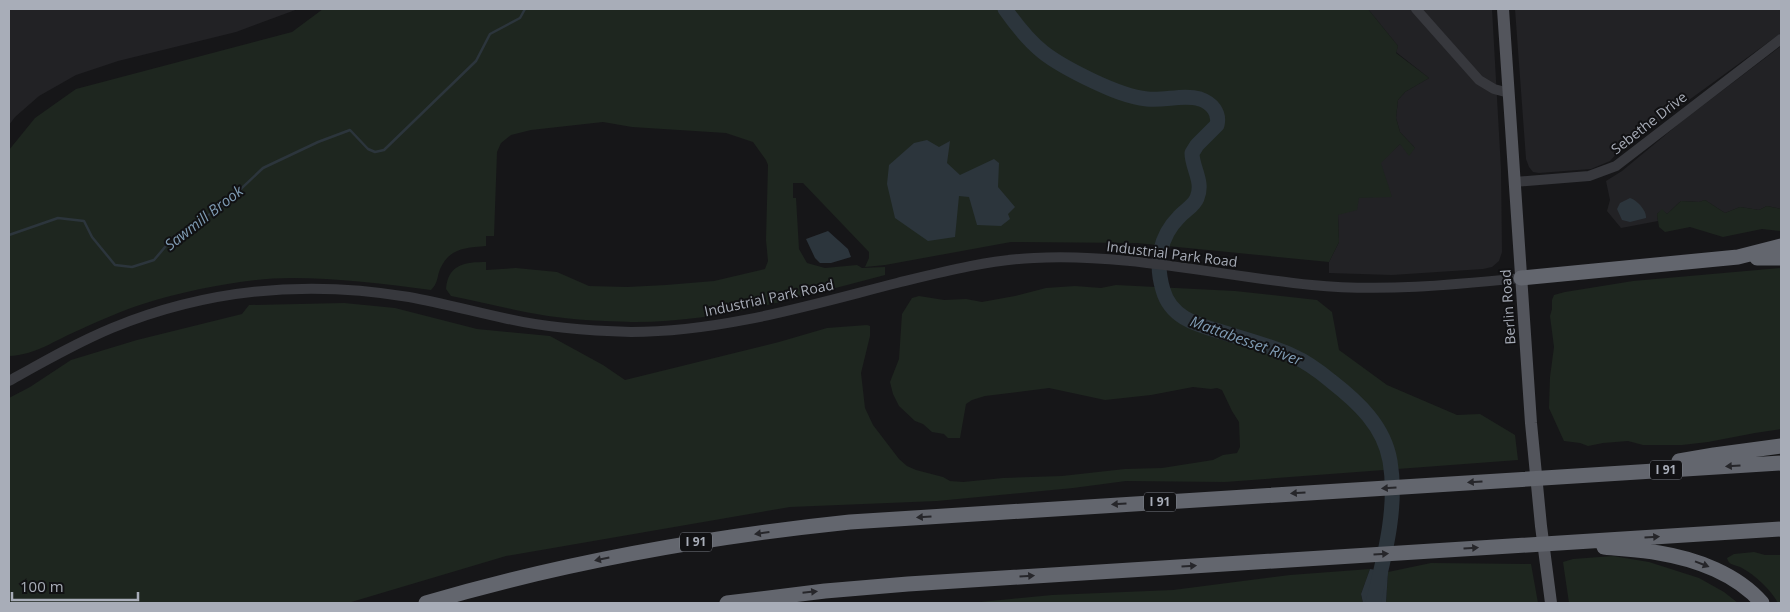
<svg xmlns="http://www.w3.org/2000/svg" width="1790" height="612" viewBox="0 0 1790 612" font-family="'Open Sans',sans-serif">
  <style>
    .built { fill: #222225 }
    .green { fill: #1e261f }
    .water { fill: #2c353c }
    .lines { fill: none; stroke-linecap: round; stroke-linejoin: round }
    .stream { stroke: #2c353c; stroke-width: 2.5 }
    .river { stroke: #2c353c; stroke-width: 15 }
    .minor { stroke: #37383d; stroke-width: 10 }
    .major { stroke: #53555c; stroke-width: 12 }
    .highway { stroke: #63666e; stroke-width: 15 }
    .oneway { fill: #26262a }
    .labels { text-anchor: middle; stroke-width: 4; stroke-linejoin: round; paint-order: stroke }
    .shield { fill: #111113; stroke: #7b7e86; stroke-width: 1 }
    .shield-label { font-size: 12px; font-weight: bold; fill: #a8adb8 }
    .street-label { font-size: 14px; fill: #a8adb8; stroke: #111113 }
    .water-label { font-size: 15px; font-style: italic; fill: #7f9bb3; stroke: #111113 }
  </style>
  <rect width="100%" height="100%" fill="#161618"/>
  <!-- built -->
  <path class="built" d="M9,9H298L236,32L118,61L76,75L39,96L15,117L9,125Z
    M1368,9H1492L1501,169L1502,252L1499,261L1492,267L1483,269L1392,275L1329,273V262L1339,242L1338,215L1358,198L1380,163L1400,144L1415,148L1400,132L1396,118L1398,100L1405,92L1429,78L1396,52L1398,46Z
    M1515,9H1781V33L1619,151L1610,161L1591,169L1539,173L1533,172L1529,167L1526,159Z
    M1781,46V209L1767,206L1759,210L1740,207L1725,213L1705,200L1699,202L1681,201L1667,214L1662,210L1657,214L1658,221L1621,228L1607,211L1610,200L1606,181L1622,171L1681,122Z"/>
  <!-- green -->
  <path class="green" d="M323,9H1368L1398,46L1396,53L1429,78L1405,92L1398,100L1396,118L1400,132L1415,148L1409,156L1400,144L1381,163L1392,197L1359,198L1357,210L1338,215L1339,242L1329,262L1137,243L1011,242L885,265L865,267L869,258V252L803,183H793V198H796L799,249L807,263L825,268L857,265L862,268L885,267V275C803,296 717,323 631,322C604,321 575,320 548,316C515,311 483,302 451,296L446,289C448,264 465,262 486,262V270L516,268L557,272L589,286L627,287L666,285L714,281L765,269L768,261L766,240L768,165L766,160L753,142L726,133L632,127L603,122L531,130L511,135L501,143L497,152L494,236H486V246C464,248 448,248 439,272C437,279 437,284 431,290C385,284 338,278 291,278C247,278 188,290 146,303C123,310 101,320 79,330C55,340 36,355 9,356V150L35,118L76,89L292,32Z
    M1705,200L1725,213L1740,207L1759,210L1767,206L1781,209V231L1762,229L1723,237L1690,227L1665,232L1659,227L1657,214L1662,209L1667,214L1681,201L1699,202Z
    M1781,268V429L1755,433L1708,442L1682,445H1643L1628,441L1603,443L1588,446L1580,443L1564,441L1549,408L1550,377L1554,347L1550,316L1552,309V300L1554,295L1565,292L1633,281Z
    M1116,285L1235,291L1317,300L1332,312L1339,350L1387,385L1457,415L1480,414L1515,435L1518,460L1225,482L1126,481L1073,488L937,501L790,507L506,556L348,603H9V398L30,387L71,360L137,340L242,314L249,305L344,303L395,308L477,329L550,336L603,365L625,380L779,342L827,328L867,325L870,326V336L861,373L865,408L873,425L899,459L907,466L916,470L943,477L950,481L963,482L1003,478L1062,476L1125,469L1162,468L1213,460L1223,455L1237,453L1240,447L1239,422L1232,411L1222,390L1217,388L1211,389L1193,387L1151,395L1105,400L1049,388L985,396L972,400L966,404L960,438H948L944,434L932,432L923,424L915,421L899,406L893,394L890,382L899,359L902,314L912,298L919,296L944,300L966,299L982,302L1015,296L1046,288L1075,286L1101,288Z
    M1754,552L1765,555H1781V603H1778C1771,590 1755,575 1742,568C1735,564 1729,566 1727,558L1734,554Z
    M1613,556L1649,562L1699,578L1724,592L1738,603H1569L1563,562L1573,559Z
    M1431,563L1531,564L1538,603H1386L1388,572Z
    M1370,569L1361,594L1363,603H971L1052,595L1173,590L1290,575Z"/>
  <!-- water -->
  <path class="water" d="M927,140L939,147L950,141L947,163L960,175L994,159L999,163L998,187L1015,207L1008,214L1010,219L1001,226L977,225L969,197L959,196L955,237L928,241L895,218L887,184L889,165L914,143Z
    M1630,198C1637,200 1647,211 1646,218L1630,222L1622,220L1617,209L1620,203Z
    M828,231L848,249L851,257L831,263H820L815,258L806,239Z
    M1370,569L1388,572L1386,603H1363L1361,594Z"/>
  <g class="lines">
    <!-- stream -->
    <path class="stream" d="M9,235L58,218L84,221L92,237L115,265L132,267L154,260L171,240L225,204L263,168L318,142L350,130L368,149L375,152L384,150L476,61L490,34L520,18L525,9"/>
    <!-- river -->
    <path class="river" d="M1005,9C1033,49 1049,60 1093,81C1110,89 1128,97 1147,99C1165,101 1183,94 1200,99C1212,103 1220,113 1217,125L1197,145L1192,153C1192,168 1204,182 1197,198C1194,206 1185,210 1179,217C1159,237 1155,264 1163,290C1171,319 1199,325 1225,333C1248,340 1271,346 1293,356C1307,362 1319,371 1331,381C1358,402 1384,426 1390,461C1398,508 1384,558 1373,603"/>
    <!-- minor -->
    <path class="minor" d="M1416,9L1479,80L1494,89L1509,93
      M1515,182L1589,176L1616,166L1781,39
      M9,381C43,362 76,343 112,328C207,289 308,280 409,297C442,303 475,312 508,319C548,328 590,331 631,332C722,332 810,305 897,283C942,272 988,260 1034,258C1126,253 1221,276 1312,285C1382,292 1451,285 1521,278"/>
    <!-- major -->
    <path class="major" d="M1503,9L1531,423L1541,526L1551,603"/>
    <!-- highway -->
    <path class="highway" d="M1757,258H1781
      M1521,278L1738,257L1781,246
      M1679,461L1714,455L1781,446
      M1604,547C1622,549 1641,550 1659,553C1696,559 1737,574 1762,603
      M426,603C565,562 706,537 850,522L1781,463
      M727,603L825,591L908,584L1781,529"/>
  </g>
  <!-- one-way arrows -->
  <defs><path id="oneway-solid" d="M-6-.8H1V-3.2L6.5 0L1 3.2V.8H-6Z" transform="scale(1.25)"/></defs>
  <g class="oneway">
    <use href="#oneway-solid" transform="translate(1733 466) rotate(176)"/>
    <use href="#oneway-solid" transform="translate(1475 482) rotate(176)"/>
    <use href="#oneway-solid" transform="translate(1389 488) rotate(176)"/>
    <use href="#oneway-solid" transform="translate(1298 493) rotate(176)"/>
    <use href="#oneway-solid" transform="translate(1119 504) rotate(176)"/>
    <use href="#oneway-solid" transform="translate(924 517) rotate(176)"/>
    <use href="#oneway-solid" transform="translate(762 533) rotate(172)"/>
    <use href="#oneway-solid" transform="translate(1652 537) rotate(-4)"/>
    <use href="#oneway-solid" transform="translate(1471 548) rotate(-4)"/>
    <use href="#oneway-solid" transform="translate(1381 554) rotate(-4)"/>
    <use href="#oneway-solid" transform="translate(602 559) rotate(168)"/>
    <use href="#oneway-solid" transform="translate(1702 564) rotate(21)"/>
    <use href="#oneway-solid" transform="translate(1189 566) rotate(-4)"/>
    <use href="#oneway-solid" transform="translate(1027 576) rotate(-4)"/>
    <use href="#oneway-solid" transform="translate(810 592) rotate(-6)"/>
  </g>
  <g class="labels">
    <!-- shield labels -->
    <g class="shield">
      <rect x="1650" y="460.5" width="32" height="19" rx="4"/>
      <rect x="1144" y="492.5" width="32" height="19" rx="4"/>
      <rect x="680" y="532.5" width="32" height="19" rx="4"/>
    </g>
    <g class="shield-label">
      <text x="1666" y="474">I 91</text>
      <text x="1160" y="506">I 91</text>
      <text x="696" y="546">I 91</text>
    </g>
    <!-- street labels -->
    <g class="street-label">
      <text transform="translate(1649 123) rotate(-38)" y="5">Sebethe Drive</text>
      <text transform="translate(1172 254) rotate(7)" y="5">Industrial Park Road</text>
      <text transform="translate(769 298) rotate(-12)" y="5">Industrial Park Road</text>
      <text transform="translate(1508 307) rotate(-94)" y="5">Berlin Road</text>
    </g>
    <!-- water labels -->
    <g class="water-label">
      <text transform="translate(204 218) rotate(-38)" y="5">Sawmill Brook</text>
      <text transform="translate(1246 341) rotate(20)" y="5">Mattabesset River</text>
    </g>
  </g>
  <!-- border -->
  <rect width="1790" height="612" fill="none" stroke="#a8adb8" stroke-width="20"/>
  <!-- scale -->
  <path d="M12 592v8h126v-8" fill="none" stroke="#a8adb8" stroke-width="2.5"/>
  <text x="20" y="592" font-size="15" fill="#a8adb8" stroke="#111113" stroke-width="4" paint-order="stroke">100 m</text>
</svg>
